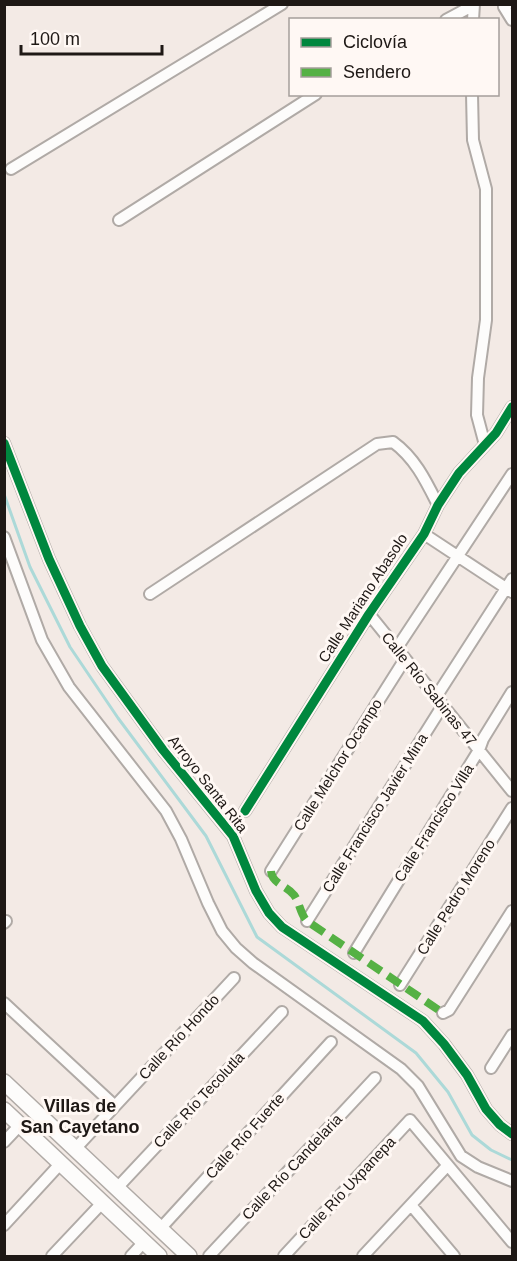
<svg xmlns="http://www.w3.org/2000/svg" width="517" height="1261" viewBox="0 0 517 1261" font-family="Arial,sans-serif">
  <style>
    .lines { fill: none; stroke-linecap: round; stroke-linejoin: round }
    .stream { stroke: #acd9d8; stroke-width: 3 }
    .street-casing { stroke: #b0aaa6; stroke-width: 14 }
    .secondary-casing { stroke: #b0aaa6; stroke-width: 18 }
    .street { stroke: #fdfcfb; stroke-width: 10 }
    .secondary { stroke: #fdfcfb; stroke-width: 15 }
    .quiet { stroke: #55b144; stroke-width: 8; stroke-dasharray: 15 8; stroke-linecap: butt }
    .cycleway-casing { stroke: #fff8f4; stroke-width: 13 }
    .cycleway { stroke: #00873e; stroke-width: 9 }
    .labels { text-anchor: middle; stroke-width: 6; stroke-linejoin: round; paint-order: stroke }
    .street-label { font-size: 15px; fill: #1e1815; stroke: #fff8f4 }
    .quarter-label { font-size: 18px; font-weight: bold; fill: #1e1815; stroke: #fff8f4 }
  </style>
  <rect width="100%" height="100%" fill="#f3eae5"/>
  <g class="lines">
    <!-- stream -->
    <path class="stream" d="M4,494L30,567L70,647L118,718L206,836L257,937L416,1053L448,1092L472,1135L491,1150L512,1160"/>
    <defs>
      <path id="street" d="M508,4L504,7L512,20
        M446,20L474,5
        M473,20L474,4
        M472,94L473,140L486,189V320L478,378L477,415L485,445
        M11,169L282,4
        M119,220L316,94
        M4,443L49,559L80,626L102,666L163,750L233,836L256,891L269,913L282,927L423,1021L444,1044L467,1075L486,1109L500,1125L512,1134
        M424,534L512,592
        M4,537L42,640L69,687L166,811L181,839L208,903L222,931L236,948L253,963L401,1069L418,1086L461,1156L478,1167L512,1181
        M150,594L377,444L393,442C415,458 426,481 438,505
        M369,614L512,791
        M397,648L512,474
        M436,697L512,579
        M245,811L369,614L424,534L438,505L459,473L496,433L512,407
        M271,871L405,659
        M307,921L443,705
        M4,923L6,921
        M354,953L479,750L483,739L512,692
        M400,985L512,808
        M4,1003L115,1106
        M443,1013L449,1010L512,911
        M491,1068L512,1035
        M4,1142L20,1125
        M75,1149L234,978
        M117,1188L282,1012
        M411,1205L454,1256
        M4,1225L61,1163
        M160,1229L331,1042
        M52,1256L102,1203
        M131,1256L144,1242
        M209,1256L375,1078
        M284,1256L410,1120L512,1242
        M363,1256L447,1166"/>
      <path id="secondary" d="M4,1082L189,1256
        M4,1110L159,1256"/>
    </defs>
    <!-- street casing -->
    <use href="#street" class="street-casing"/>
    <!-- secondary casing -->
    <use href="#secondary" class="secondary-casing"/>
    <!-- street -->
    <use href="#street" class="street"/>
    <!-- secondary -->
    <use href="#secondary" class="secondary"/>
    <!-- quiet -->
    <path class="quiet" d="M271,871C272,884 286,885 294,895C300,903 300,914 307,921L443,1013"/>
    <defs>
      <path id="cycleway" d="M4,443L49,559L80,626L102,666L163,750L233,836L256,891L269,913L282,927L423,1021L444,1044L467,1075L486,1109L500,1125L512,1134
        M245,811L369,614L424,534L438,505L459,473L496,433L512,407"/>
    </defs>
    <!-- cycleway casing -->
    <use href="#cycleway" class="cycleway-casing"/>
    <!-- cycleway -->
    <use href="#cycleway" class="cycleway"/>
  </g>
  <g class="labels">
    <!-- street labels -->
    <g class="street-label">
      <text transform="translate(363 598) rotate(-57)" y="5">Calle Mariano Abasolo</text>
      <text transform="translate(429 689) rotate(51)" y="5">Calle Río Sabinas 47</text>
      <text transform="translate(338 765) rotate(-58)" y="5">Calle Melchor Ocampo</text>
      <text transform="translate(208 784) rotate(52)" y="5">Arroyo Santa Rita</text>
      <text transform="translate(375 813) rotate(-58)" y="5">Calle Francisco Javier Mina</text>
      <text transform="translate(434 823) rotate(-58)" y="5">Calle Francisco Villa</text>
      <text transform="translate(456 897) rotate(-58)" y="5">Calle Pedro Moreno</text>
      <text transform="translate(179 1037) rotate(-47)" y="5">Calle Río Hondo</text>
      <text transform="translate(199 1100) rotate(-47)" y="5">Calle Río Tecolutla</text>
      <text transform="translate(245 1136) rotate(-48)" y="5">Calle Río Fuerte</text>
      <text transform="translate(292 1167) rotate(-47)" y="5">Calle Río Candelaria</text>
      <text transform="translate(347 1188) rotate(-47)" y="5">Calle Río Uxpanepa</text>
    </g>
    <!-- quarter labels -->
    <g class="quarter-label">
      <text x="80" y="1112">Villas de<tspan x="80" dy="21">San Cayetano</tspan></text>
    </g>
  </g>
  <!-- border -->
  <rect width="517" height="1261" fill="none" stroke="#1e1815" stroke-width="12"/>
  <!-- legend -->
  <rect x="289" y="18" width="210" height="78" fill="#fff8f4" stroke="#a59e9b" stroke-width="1.5"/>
  <rect x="301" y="38" width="30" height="9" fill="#00873e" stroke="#a59e9b" stroke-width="1.5"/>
  <text x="343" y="48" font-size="18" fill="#1e1815">Ciclovía</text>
  <rect x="301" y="68" width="30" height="9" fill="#55b144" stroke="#a59e9b" stroke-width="1.5"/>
  <text x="343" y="78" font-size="18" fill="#1e1815">Sendero</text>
  <!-- scale -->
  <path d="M21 45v9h141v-9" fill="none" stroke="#1e1815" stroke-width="3"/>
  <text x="30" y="45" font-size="18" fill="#1e1815" stroke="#fff8f4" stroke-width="4.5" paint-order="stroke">100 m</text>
</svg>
